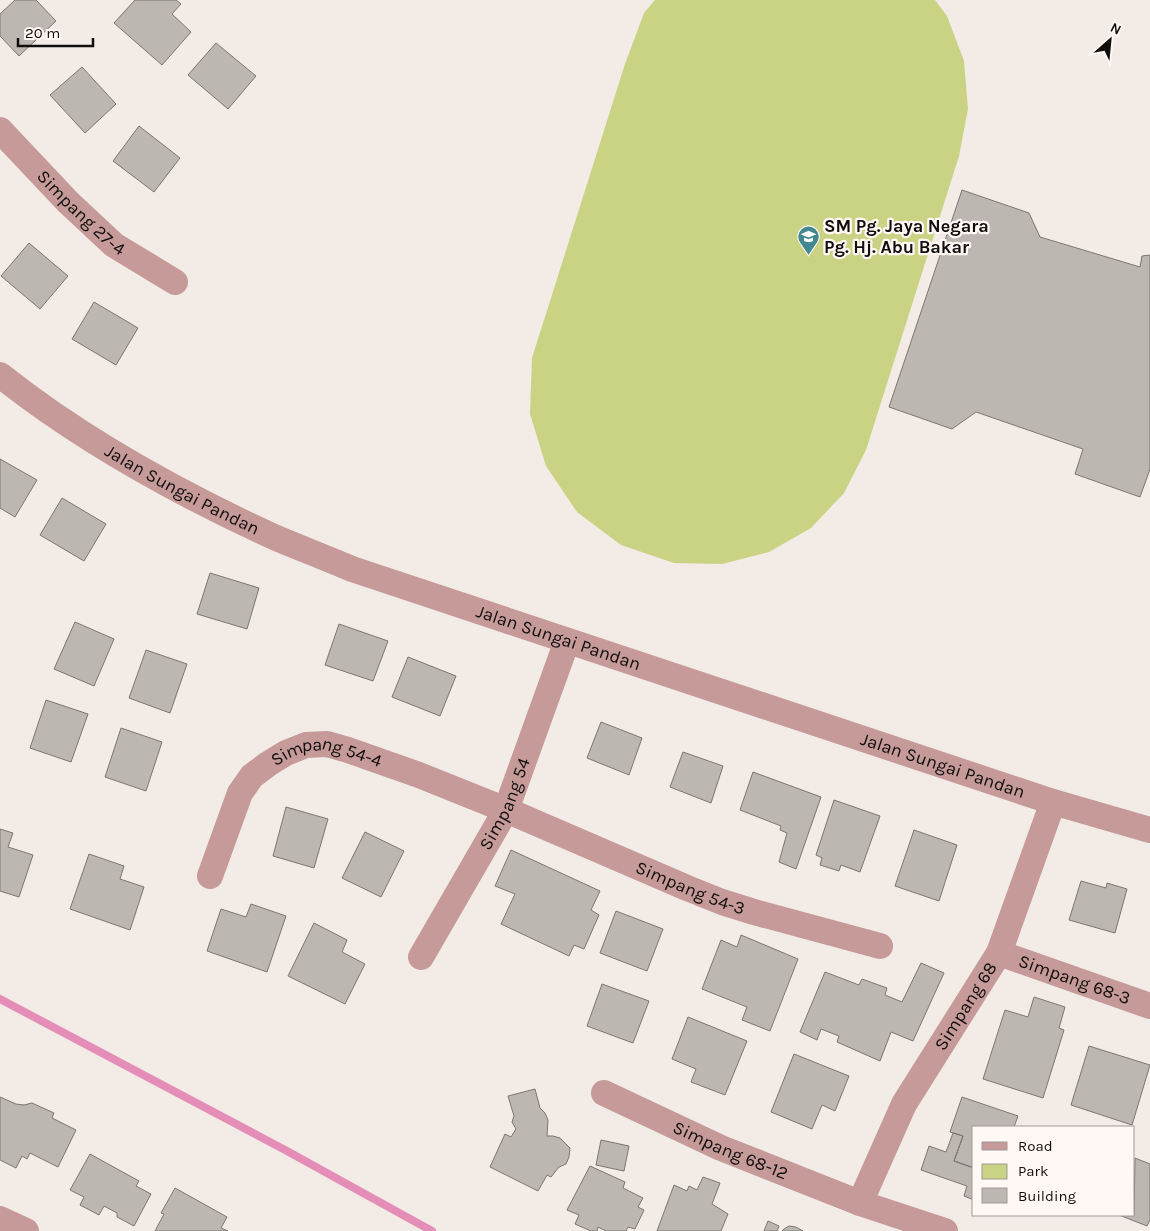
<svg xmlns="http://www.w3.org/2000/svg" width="1150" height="1231" viewBox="0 0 1150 1231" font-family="Karla,sans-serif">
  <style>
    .green { fill: #cad384 }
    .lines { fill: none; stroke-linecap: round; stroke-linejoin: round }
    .stream { stroke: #e48db7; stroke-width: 8 }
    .building { fill: #bcb8b1; stroke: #7a7770 }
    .minor { stroke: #c59a98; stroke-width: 26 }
    .labels { text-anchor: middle; stroke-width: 4.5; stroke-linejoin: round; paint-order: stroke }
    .street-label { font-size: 18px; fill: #100e0c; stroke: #fff8f5 }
    .poi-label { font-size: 18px; font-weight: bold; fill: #100e0c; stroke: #fff8f5; text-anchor: start }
  </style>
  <rect width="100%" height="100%" fill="#f2ebe6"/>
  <!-- green -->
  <path class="green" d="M655,0H935L947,16L964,61L968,109L959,156L866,450L844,493L811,528L769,552L722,564L674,563L621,545L577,512L546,466L530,414L532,358L625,64L644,13Z"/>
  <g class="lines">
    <!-- stream -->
    <path class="stream" d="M0,999L287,1151L432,1231"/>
  </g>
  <!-- building -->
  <path class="building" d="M15,0H36L56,21L19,56L0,36V14Z
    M135,0H176L181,4L172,14L191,32L162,65L114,23Z
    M216,43L256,76L228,109L188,75Z
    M82,67L116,104L85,133L50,95Z
    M139,126L180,158L154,192L113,161Z
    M962,190L1029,213L1040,237L1140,267L1142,256L1150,255V469L1140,497L1075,474L1083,449L976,412L952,429L889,407Z
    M29,243L68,276L40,309L1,276Z
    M94,302L138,328L116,365L72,339Z
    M0,459L37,480L15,517L0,508Z
    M62,498L106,524L84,561L40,535Z
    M210,573L259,588L247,629L197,614Z
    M75,622L114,639L94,686L54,669Z
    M339,624L388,641L373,681L325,665Z
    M146,650L187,664L170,713L129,698Z
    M408,657L456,676L440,716L392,697Z
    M46,700L88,714L71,762L30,748Z
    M601,722L642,738L629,775L587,758Z
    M121,728L162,742L146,791L105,777Z
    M683,752L723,766L711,803L670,787Z
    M753,772L821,797L796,869L779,862L787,833L780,830L781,826L740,810Z
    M834,800L880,816L860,872L841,865L839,871L820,865L822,858L816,855Z
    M286,807L328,819L314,868L273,856Z
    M0,829L13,833L8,847L33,855L19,897L0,891Z
    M914,830L957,845L939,901L895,886Z
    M365,832L404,851L381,897L342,878Z
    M511,850L600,891L591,910L599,915L584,949L574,945L569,956L501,924L515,894L495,886Z
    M89,854L124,866L120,879L144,887L130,930L70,909Z
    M1081,881L1106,888L1107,883L1127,889L1115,933L1069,920Z
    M251,904L286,916L267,972L207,951L221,909L246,917Z
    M616,911L663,929L647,971L600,953Z
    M314,923L347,940L342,952L365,964L345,1004L288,976Z
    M741,935L798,959L770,1031L742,1020L747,1007L702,989L721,940L737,947Z
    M921,963L944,973L913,1041L891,1032L880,1061L837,1042L839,1036L821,1029L817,1040L800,1032L825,972L859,985L862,979L887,988L885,995L902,1002Z
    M602,984L649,1001L633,1043L587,1026Z
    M1034,997L1065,1007L1059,1028L1064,1030L1043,1098L983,1079L1005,1010L1028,1017Z
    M688,1017L747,1041L725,1095L691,1082L696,1069L672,1059Z
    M1089,1046L1150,1065L1132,1125L1071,1105Z
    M794,1054L849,1076L835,1111L822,1105L812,1129L771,1112Z
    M535,1089L540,1108L545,1113L548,1120L547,1136H553L560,1138L570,1148L569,1157L566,1164L559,1167L551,1177L547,1175L538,1191L490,1167L505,1134L511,1137L516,1129L512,1122L514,1116L508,1096Z
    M0,1097L16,1104L24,1105L32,1103L54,1113L52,1118L76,1130L58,1167L30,1153L27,1159L22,1156L16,1168L0,1160Z
    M962,1097L1018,1116L1014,1127H974V1168L954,1161L963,1136L950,1132Z
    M953,1133L963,1136L954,1161L974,1168V1200L964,1196L967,1186L921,1170L929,1146L946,1152Z
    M601,1140L629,1146L624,1171L596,1165Z
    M90,1154L139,1181L136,1186L151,1194L134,1226L117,1217V1213L104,1206L99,1215L80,1205L84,1197L70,1190Z
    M1135,1158L1150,1164V1220L1147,1226L1119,1215H1134Z
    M590,1166L625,1182L623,1188L643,1198L638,1207L644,1210L635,1229L628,1227L626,1231H606L598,1227L597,1231H591L575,1224L579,1215L567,1210Z
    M703,1177L720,1183L712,1204L728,1214L721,1231H657L674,1185L687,1191L689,1186L697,1190Z
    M175,1188L227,1217L221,1228L228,1231H155L164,1214L161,1213Z
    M768,1221L779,1226L777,1231H764Z
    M789,1226L796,1227L803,1231H782L784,1229Z"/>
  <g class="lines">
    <!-- minor -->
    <g class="minor">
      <path id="s1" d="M0,130L68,202L114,245L175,282"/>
      <path id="s2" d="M0,375C83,441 178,493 274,537C300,548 326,558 352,569L1053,802L1150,830"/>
      <path id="s3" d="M210,876L240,793L252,776L268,764L286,753L306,745L327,744L348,750L419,775L506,810L687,888L722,902L754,912L880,946"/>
      <path id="s4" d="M999,953L1150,1006"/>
      <path id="s5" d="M421,957L506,810L567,641"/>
      <path id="s6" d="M604,1093L721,1148L860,1203L945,1231"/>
      <path id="s7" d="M860,1203L904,1104L999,953L1053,802"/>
      <path d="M0,1219L26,1231"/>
    </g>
  </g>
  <!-- icons -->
  <defs>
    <symbol id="school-pin" viewBox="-11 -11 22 30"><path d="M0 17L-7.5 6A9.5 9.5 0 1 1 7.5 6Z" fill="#418890" stroke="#fff8f5"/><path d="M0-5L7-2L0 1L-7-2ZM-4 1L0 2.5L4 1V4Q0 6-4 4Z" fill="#fff"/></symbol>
  </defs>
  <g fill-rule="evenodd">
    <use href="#school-pin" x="796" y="224" width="25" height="34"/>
  </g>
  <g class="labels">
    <!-- street labels -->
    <g class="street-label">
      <text dy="6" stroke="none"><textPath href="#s1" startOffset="116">Simpang 27-4</textPath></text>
      <text dy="6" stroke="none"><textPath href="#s2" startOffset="216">Jalan Sungai Pandan</textPath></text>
      <text dy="6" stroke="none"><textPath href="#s2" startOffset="621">Jalan Sungai Pandan</textPath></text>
      <text dy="6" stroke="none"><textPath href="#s3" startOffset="192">Simpang 54-4</textPath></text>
      <text dy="6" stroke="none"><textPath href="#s2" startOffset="1026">Jalan Sungai Pandan</textPath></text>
      <text dy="6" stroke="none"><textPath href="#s5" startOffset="175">Simpang 54</textPath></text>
      <text dy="6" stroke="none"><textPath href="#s3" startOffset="584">Simpang 54-3</textPath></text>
      <text dy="6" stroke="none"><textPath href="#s4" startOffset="80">Simpang 68-3</textPath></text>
      <text dy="6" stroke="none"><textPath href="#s7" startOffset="224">Simpang 68</textPath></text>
      <text dy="6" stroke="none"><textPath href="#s6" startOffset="139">Simpang 68-12</textPath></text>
    </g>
    <!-- poi labels -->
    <g class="poi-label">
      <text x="824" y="232">SM Pg. Jaya Negara<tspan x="824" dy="21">Pg. Hj. Abu Bakar</tspan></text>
    </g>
  </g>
  <!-- legend -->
  <rect x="972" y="1126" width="162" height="90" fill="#fff8f5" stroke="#9f9a98"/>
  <rect x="982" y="1142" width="25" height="8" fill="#c59a98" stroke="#9f9a98"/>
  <text x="1018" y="1151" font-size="15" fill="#100e0c">Road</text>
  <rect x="982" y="1164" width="25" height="15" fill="#cad384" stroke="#9f9a98"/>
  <text x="1018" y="1176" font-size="15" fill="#100e0c">Park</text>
  <rect x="982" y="1188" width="25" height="15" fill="#bcb8b1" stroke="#9f9a98"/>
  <text x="1018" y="1201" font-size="15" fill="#100e0c">Building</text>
  <!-- north arrow -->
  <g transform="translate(1110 40) rotate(27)" stroke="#fff8f5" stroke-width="4" paint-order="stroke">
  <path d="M0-4L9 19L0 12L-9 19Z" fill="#100e0c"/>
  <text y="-8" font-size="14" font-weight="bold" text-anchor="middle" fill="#100e0c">N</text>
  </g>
  <!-- scale -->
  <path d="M18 38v8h75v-8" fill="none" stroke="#100e0c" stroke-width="2.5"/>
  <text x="25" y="38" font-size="15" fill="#100e0c" stroke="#fff8f5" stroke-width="4" paint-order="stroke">20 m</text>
</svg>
